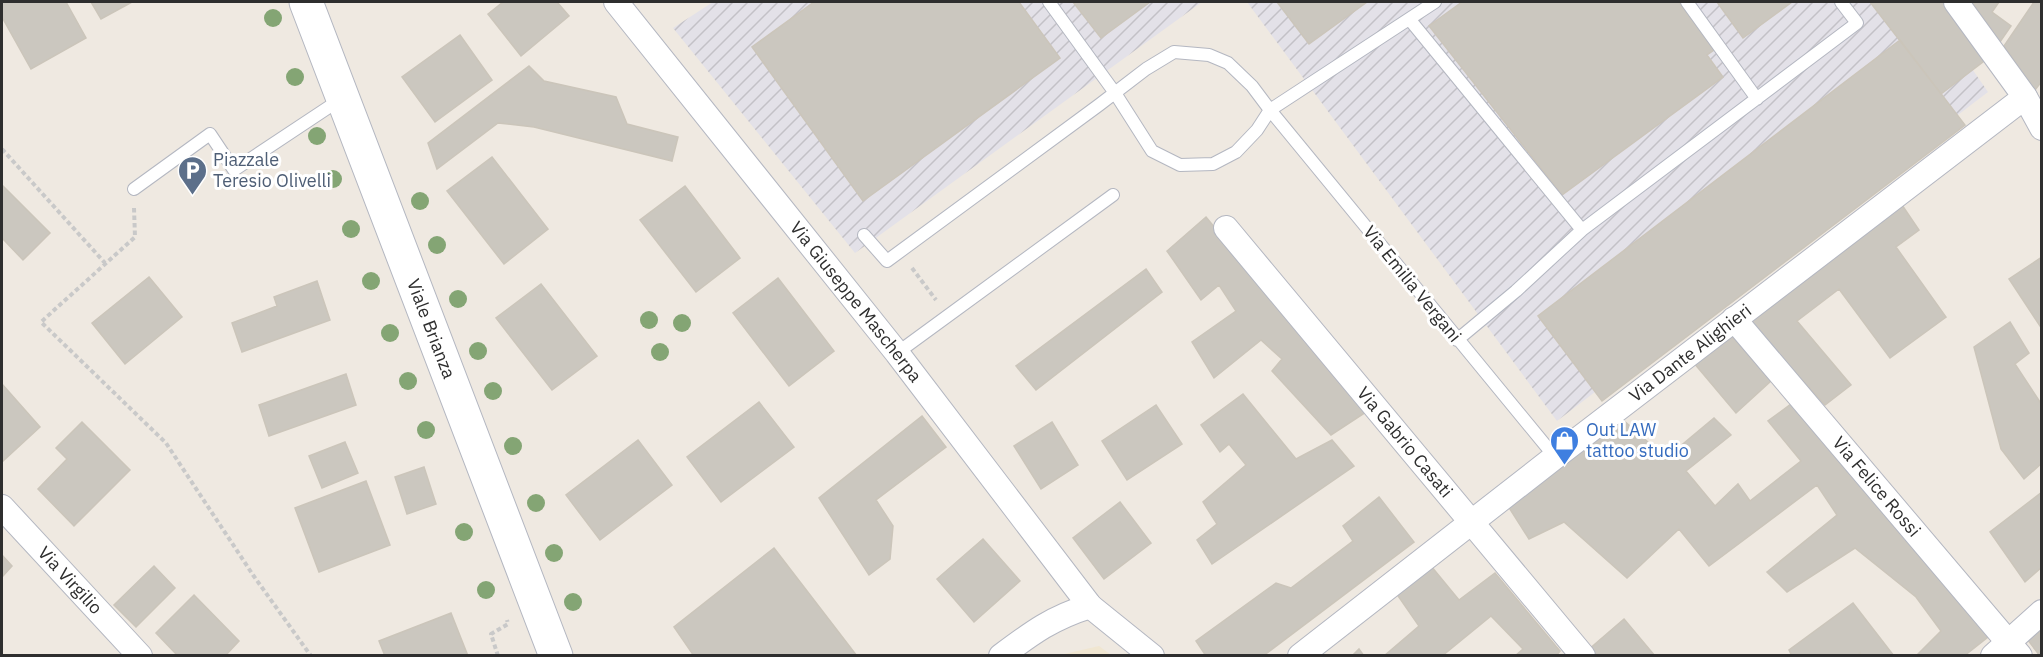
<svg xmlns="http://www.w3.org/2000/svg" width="2043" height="657" viewBox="0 0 2043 657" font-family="'IBM Plex Sans',sans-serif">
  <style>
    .industrial { fill: url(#industrial-furrows) }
    .education { fill: #f0e6d1 }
    .building { fill: #cbc7bf; stroke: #cbc5ba; stroke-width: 1.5 }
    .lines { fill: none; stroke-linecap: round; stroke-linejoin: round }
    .lane-casing { stroke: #b4b7c1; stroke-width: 14 }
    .street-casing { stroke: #b4b7c1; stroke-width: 26 }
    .secondary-casing { stroke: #b4b7c1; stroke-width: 35 }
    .path { stroke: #c9c9c9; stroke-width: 4; stroke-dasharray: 4.5 3; stroke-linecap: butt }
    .lane { stroke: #fff; stroke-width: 12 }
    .street { stroke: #fff; stroke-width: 24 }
    .secondary { stroke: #fff; stroke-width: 33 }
    .tree { fill: #84a574 }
    .labels { text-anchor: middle; stroke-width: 6; stroke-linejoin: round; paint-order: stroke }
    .service-label { font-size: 18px; fill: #4e5e75; stroke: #fff; text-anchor: start }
    .street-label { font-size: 18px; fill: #2e2e2e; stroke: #fff }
    .shop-label { font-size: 18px; fill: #366cbe; stroke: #fff; text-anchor: start }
  </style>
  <defs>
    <pattern id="industrial-furrows" width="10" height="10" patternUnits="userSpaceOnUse" patternTransform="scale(1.5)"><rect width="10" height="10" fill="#e3e1e8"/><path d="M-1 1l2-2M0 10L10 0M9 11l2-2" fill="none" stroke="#c3c1c7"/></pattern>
  </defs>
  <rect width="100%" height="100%" fill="#efe9e1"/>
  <!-- industrial -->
  <path class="industrial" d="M713,2H1202L855,253L673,28Z
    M1247,2H1926L1988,92L1557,421Z"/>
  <!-- education -->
  <path class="education" d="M1099,646L1111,655H1060Z"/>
  <!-- building -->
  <path class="building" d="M2,2H66L86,38L31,69L2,17Z
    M91,2H132L101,19Z
    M503,2H557L569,16L521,56L488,14Z
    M814,2H1019L1060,58L863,201L752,47Z
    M1073,2H1150L1101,38Z
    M1277,2H1367L1309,44Z
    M1462,2H1679L1714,50L1707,55L1723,77L1562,195L1429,26Z
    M1717,2H1792L1743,38Z
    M1870,2H1945L1988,58L1941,94Z
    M1972,2H1999L1992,12L2011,26L2000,42Z
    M2034,2H2042V81L2035,90L2004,46Z
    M460,35L492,80L435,122L402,77Z
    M1900,40L1965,125L1602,401L1538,316Z
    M529,66L544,81L616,97L627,124L678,137L672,161L534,127L498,123L437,169L428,143Z
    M492,157L548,229L504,264L447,191Z
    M2,185L50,233L23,260L2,238Z
    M685,186L740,258L696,292L640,220Z
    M1902,205L1919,230L1896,247L1946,317L1890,358L1839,289L1797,321L1851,385L1825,405L1749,322Z
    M1206,217L1366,412L1331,435L1272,371L1282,359L1261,340L1214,378L1192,342L1236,311L1219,285L1201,300L1167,251Z
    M2042,257V329L2009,279Z
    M1146,269L1162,292L1036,390L1016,366Z
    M149,277L182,317L125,364L92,323Z
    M778,278L834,351L789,386L733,313Z
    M317,281L330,320L242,352L232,323L277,306L274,297Z
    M541,284L597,356L552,390L496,318Z
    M2010,322L2029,353L2015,364L2042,405V463L2024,479L2001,449L1974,347Z
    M1730,334L1771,381L1736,413L1694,363Z
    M346,374L356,405L269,436L259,405Z
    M2,384L40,427L3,461L2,459Z
    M1243,394L1296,459L1332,440L1354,466L1212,564L1197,540L1217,524L1203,502L1246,465L1229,444L1220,452L1201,425Z
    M759,402L794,447L721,502L687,457Z
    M1791,404L1992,634L1964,656H1916L1941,631L1916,597L1855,548L1787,592L1767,572L1837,515L1817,485L1709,566L1679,529L1627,578L1564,522L1529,539L1508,506L1622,419L1666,458L1714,418L1731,435L1686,471L1715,506L1738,484L1750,501L1801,461L1768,421Z
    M1156,405L1182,444L1127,480L1102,441Z
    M922,416L946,447L876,500L893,526L890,559L869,575L819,498Z
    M82,422L130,470L74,526L38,489L67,459L56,448Z
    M1052,422L1078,465L1041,489L1014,446Z
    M638,440L672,485L600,540L566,495Z
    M345,442L358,473L322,488L309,456Z
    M424,467L436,504L407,514L395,477Z
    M366,481L390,545L319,572L295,508Z
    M2042,492V567L2025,582L1990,532Z
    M1379,497L1414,542L1263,656H1206L1196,641L1276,583L1291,588L1353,541L1343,526Z
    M1120,502L1151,543L1104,579L1073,538Z
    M983,539L1020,581L974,622L937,579Z
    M774,548L857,656H694L674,627Z
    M2,555L12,566L2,577Z
    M154,566L175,588L136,627L114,605Z
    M1431,566L1459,600L1495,573L1560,651L1556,656H1515L1523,649L1491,616L1442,656H1384L1419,626L1396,593Z
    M194,595L239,641L225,656H178L156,633Z
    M1853,603L1894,656H1861L1860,653L1857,656H1792L1789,650Z
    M451,613L468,656H385L379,641Z
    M1624,619L1655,656H1593L1588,650Z
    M2042,622V656H2040L2024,635Z
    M1359,649L1364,656H1352Z"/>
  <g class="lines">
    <defs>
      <path id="lane" d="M1435,2L1270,110L1555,457
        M1687,2L1757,99
        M1410,20L1582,230
        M134,189L210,134L234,170L341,99
        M864,235L887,261L1099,105L1146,69L1174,52L1209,55L1228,63L1252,86L1270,110L1257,130L1236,152L1213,164L1180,165L1152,151L1115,93L1049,2
        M1457,340L1516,291L1582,230L1857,23L1841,2
        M897,353L1113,195"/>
      <g id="street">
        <path id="s1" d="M616,2L897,353L1090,606L1152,656"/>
        <path d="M1956,2L2025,97L2042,128"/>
        <path id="s2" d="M1226,228L1583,656"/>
        <path id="s3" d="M1734,319L2020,656"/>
        <path id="s4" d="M2,507L140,656"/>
        <path d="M1001,656C1033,632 1052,618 1090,606"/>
        <path id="s5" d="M1300,656L1555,457L2025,97"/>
        <path d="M1993,656L2042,612"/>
      </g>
      <g id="secondary">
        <path id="s6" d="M306,2L556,656"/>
      </g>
    </defs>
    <!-- lane casing -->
    <use href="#lane" class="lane-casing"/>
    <!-- street casing -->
    <use href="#street" class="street-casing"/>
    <!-- secondary casing -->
    <use href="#secondary" class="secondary-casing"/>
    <!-- path -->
    <path class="path" d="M2,149L105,263
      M134,208L135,237L41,322L166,443L253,575L311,656
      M912,268L936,300
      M498,656L491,634L508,624L507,620"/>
    <!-- lane -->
    <use href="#lane" class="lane"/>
    <!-- street -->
    <use href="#street" class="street"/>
    <!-- secondary -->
    <use href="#secondary" class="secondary"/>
  </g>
  <!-- trees -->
  <g class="tree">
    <circle cx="273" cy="18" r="9"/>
    <circle cx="295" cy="77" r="9"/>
    <circle cx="317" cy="136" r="9"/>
    <circle cx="333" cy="179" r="9"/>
    <circle cx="420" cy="201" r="9"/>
    <circle cx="351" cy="229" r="9"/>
    <circle cx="437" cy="245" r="9"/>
    <circle cx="371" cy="281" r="9"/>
    <circle cx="458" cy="299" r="9"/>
    <circle cx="649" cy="320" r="9"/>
    <circle cx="682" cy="323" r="9"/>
    <circle cx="390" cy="333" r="9"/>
    <circle cx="478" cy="351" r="9"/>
    <circle cx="660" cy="352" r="9"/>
    <circle cx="408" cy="381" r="9"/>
    <circle cx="493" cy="391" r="9"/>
    <circle cx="426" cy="430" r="9"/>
    <circle cx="513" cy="446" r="9"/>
    <circle cx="536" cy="503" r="9"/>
    <circle cx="464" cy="532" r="9"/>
    <circle cx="554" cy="553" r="9"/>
    <circle cx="486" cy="590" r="9"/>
    <circle cx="573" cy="602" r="9"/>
  </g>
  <!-- icons -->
  <defs>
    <symbol id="parking-pin" viewBox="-11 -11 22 30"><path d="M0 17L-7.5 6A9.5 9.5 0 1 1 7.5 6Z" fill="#5c6f8a" stroke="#fff"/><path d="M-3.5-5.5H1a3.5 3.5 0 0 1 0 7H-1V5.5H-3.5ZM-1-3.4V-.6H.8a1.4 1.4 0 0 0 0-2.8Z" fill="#fff"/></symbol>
    <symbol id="shop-pin" viewBox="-11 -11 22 30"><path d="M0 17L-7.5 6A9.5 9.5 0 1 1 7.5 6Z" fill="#3f7fe0" stroke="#fff"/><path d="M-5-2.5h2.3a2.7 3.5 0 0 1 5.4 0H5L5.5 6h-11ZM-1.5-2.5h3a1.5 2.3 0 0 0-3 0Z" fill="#fff"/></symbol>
  </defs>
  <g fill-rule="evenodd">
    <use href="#parking-pin" x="176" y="154" width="33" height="45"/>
    <use href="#shop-pin" x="1548" y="424" width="33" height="45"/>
  </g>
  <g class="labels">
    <!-- service labels -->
    <g class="service-label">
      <text x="213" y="166">Piazzale<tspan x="213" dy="21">Teresio Olivelli</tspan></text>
    </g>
    <!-- street labels -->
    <g class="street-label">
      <text transform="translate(1412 284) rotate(51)" y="6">Via Emilia Vergani</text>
      <text dy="6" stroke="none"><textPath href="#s1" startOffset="384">Via Giuseppe Mascherpa</textPath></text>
      <text dy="6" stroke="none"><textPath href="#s6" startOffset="350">Viale Brianza</textPath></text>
      <text dy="6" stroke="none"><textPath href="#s5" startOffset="494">Via Dante Alighieri</textPath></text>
      <text dy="6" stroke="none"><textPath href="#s2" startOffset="279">Via Gabrio Casati</textPath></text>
      <text dy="6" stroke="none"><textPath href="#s3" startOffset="220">Via Felice Rossi</textPath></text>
      <text dy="6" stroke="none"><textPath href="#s4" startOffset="100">Via Virgilio</textPath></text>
    </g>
    <!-- shop labels -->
    <g class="shop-label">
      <text x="1586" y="436">Out LAW<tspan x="1586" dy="21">tattoo studio</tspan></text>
    </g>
  </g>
  <!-- border -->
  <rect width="2043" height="657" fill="none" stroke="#2e2e2e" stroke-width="6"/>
</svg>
